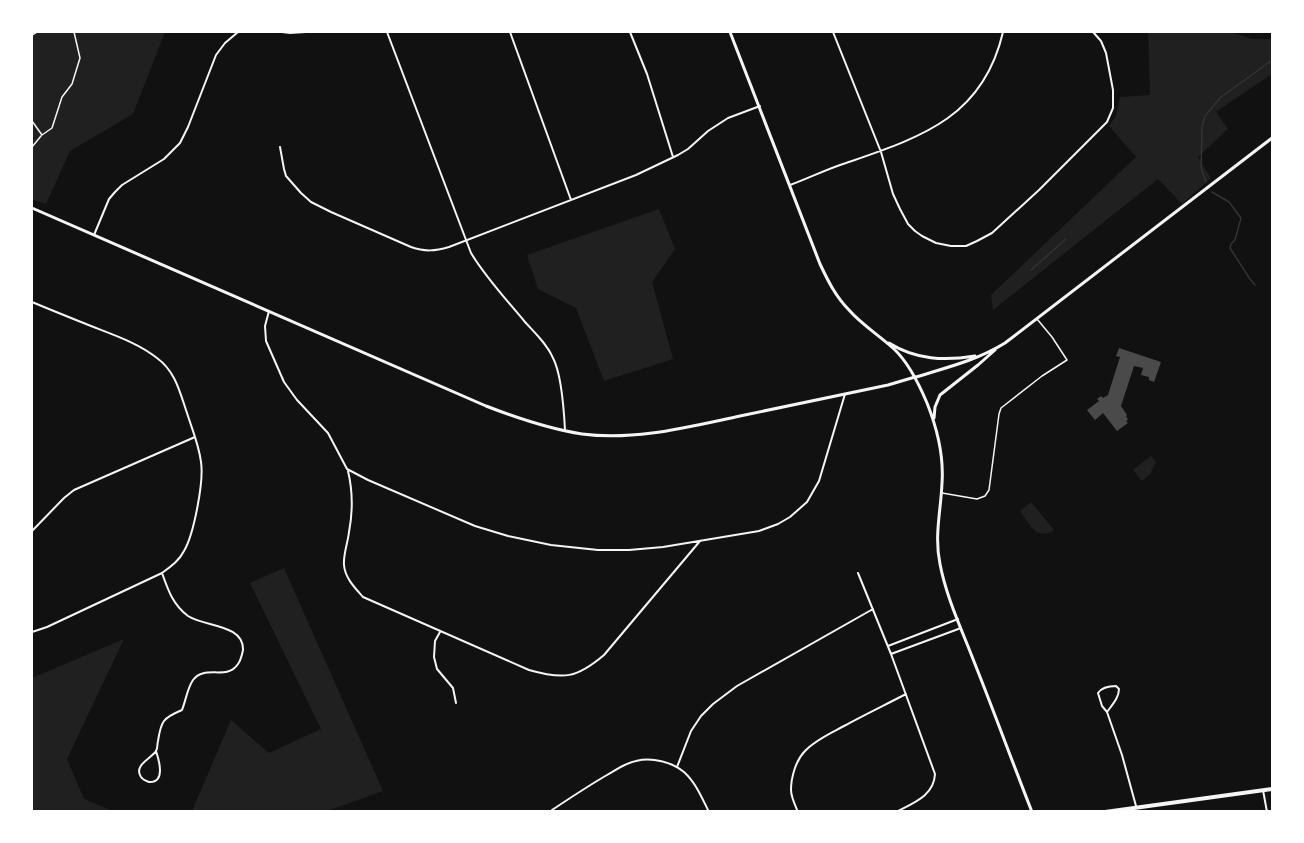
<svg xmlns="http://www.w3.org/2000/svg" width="1304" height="843" viewBox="0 0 1304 843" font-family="'Alegreya Sans',sans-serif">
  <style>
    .green { fill: #202020 }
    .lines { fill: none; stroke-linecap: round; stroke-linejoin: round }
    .stream { stroke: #333; stroke-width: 1.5 }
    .building { fill: #4a4a4a }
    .path { stroke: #f5f5f5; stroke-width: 1.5 }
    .service { stroke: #f5f5f5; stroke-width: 1.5 }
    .minor { stroke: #f5f5f5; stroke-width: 2 }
    .tertiary { stroke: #f5f5f5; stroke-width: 3 }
    .secondary { stroke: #f5f5f5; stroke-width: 3 }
    .primary { stroke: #f5f5f5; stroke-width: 4 }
  </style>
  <rect width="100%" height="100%" fill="#111"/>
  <!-- green -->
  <path class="green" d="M32,32H165L133,114L70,151L46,204L32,199Z
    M1148,32H1231L1252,39H1272V74L1216,112L1228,129L1198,157L1211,178L1182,204L1158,179L993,310L991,295L1136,157L1109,126L1116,116L1120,97L1150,95Z
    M659,209L675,249L652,282L673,359L604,381L576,308L538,289L527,255Z
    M1151,456L1156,462L1150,474L1142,481L1133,470Z
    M1031,502L1054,530C1037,542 1029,523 1020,511Z
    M284,568L383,791L327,811H192L231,720L269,753L321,729L250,583Z
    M124,639L67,759L84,799L113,811H32V678Z"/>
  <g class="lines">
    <!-- stream -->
    <path class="stream" d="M1206,182L1201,168L1202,127L1205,116L1220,98L1272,60
      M1212,192L1229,202L1241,218L1235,240L1231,244L1230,248L1250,279L1255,285
      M1031,270L1066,239"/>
  </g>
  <!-- building -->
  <path class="building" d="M1119,348L1161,362L1154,382L1149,380V377L1141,375L1143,368L1134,366L1121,406L1127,415L1126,416L1128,420L1126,421L1128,423L1117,431L1103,413L1095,420L1087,410L1099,401L1097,399L1101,396L1103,398L1108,395L1120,357L1116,356Z"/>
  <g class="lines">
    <!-- path -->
    <path class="path" d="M32,35L37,32
      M32,91V96
      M32,121L42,135L52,128L62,97L72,84L80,58L74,32
      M32,147L41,136"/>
    <!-- service -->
    <path class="service" d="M942,493L977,499L985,496L989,490L999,414L1001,408L1042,376L1067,360L1052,337L1037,319"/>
    <!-- minor -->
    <path class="minor" d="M282,32L290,33L306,32
      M387,32L471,253C486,278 506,299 525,322C535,333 547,344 553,358C562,375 564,411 565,430
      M510,32L571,200
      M630,32L647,74L673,157
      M833,32L881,152L893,194L900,209L908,224L915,231L922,236L936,243L951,246H966L977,241L992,233L1039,190L1107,122L1113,108V90L1106,53L1101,41L1093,32
      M280,147L284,169L286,176L301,193L311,202L331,212L411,247C425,252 435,251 449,247L636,175L678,155L688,149L708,131L728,118L760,106
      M790,185C809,178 827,169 846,163C921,137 983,118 1003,32
      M94,235L109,199L115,192L122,185L164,159L180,143L188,127L216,55L225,43L238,32
      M32,302C51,310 71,318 91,326C114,335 138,343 157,358C176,372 180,393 187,413C192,429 199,445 201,462C204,481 194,534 184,551C179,561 170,567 162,573L47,627L32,632
      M269,311L265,326L266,341L284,382L297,400L328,433L347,469L368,480L475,526L508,536L551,545L598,550H629L663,547L759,531L778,524L790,517L807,502L819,481L845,394
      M348,471C353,492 353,511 349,532C348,542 343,555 344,565C345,578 355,588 363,597L529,670C564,680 577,678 604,655L700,541
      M32,531L64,498L74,490L195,437
      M858,573L891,654L935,774C934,796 913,803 896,812
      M440,632L435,641L434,657L437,669L453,688L456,703
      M888,646L958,619
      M891,654L961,628
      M1107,712L1102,706L1098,693C1102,687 1110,686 1116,686L1119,689C1119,698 1112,705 1107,712L1122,755L1136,806
      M156,751C159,760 166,783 149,782C146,781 143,780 141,777C133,765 152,758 156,751C158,748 157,744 158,741C161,721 163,718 182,710C186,700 187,689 193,680C205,664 227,681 238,664C241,660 242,655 243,650C244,624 205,627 188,616C173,605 168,590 162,573
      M677,767L691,731L701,716L713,704L737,686L873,609
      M1263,790L1267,812
      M552,810C570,798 588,786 607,775C616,770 625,763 636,761C652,757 672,762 684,772C696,783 702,798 709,812
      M798,812C795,805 791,797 791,790C791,777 796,760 805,751C815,740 831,733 844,726C864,715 885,705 906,694"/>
    <!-- tertiary -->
    <path class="tertiary" d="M32,208L486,406C517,418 549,429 582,434C635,441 688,427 740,416C789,406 838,395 888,385L915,377"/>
    <!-- secondary -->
    <path class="secondary" d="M730,32L820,264C828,281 836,297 849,310C862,325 879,335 894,349C909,363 919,384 927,403C937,428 944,455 942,483C941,510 934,536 940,564C946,596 961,628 973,659C993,709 1012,761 1032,812
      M889,343C916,360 945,361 975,356
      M916,377C945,368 978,360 1005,343L1272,138
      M934,418L935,407L940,395L978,365L995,350"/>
    <!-- primary -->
    <path class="primary" d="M1105,812L1272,789"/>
  </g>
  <!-- border -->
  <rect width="1304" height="843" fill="none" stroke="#ffffff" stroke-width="66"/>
</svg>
